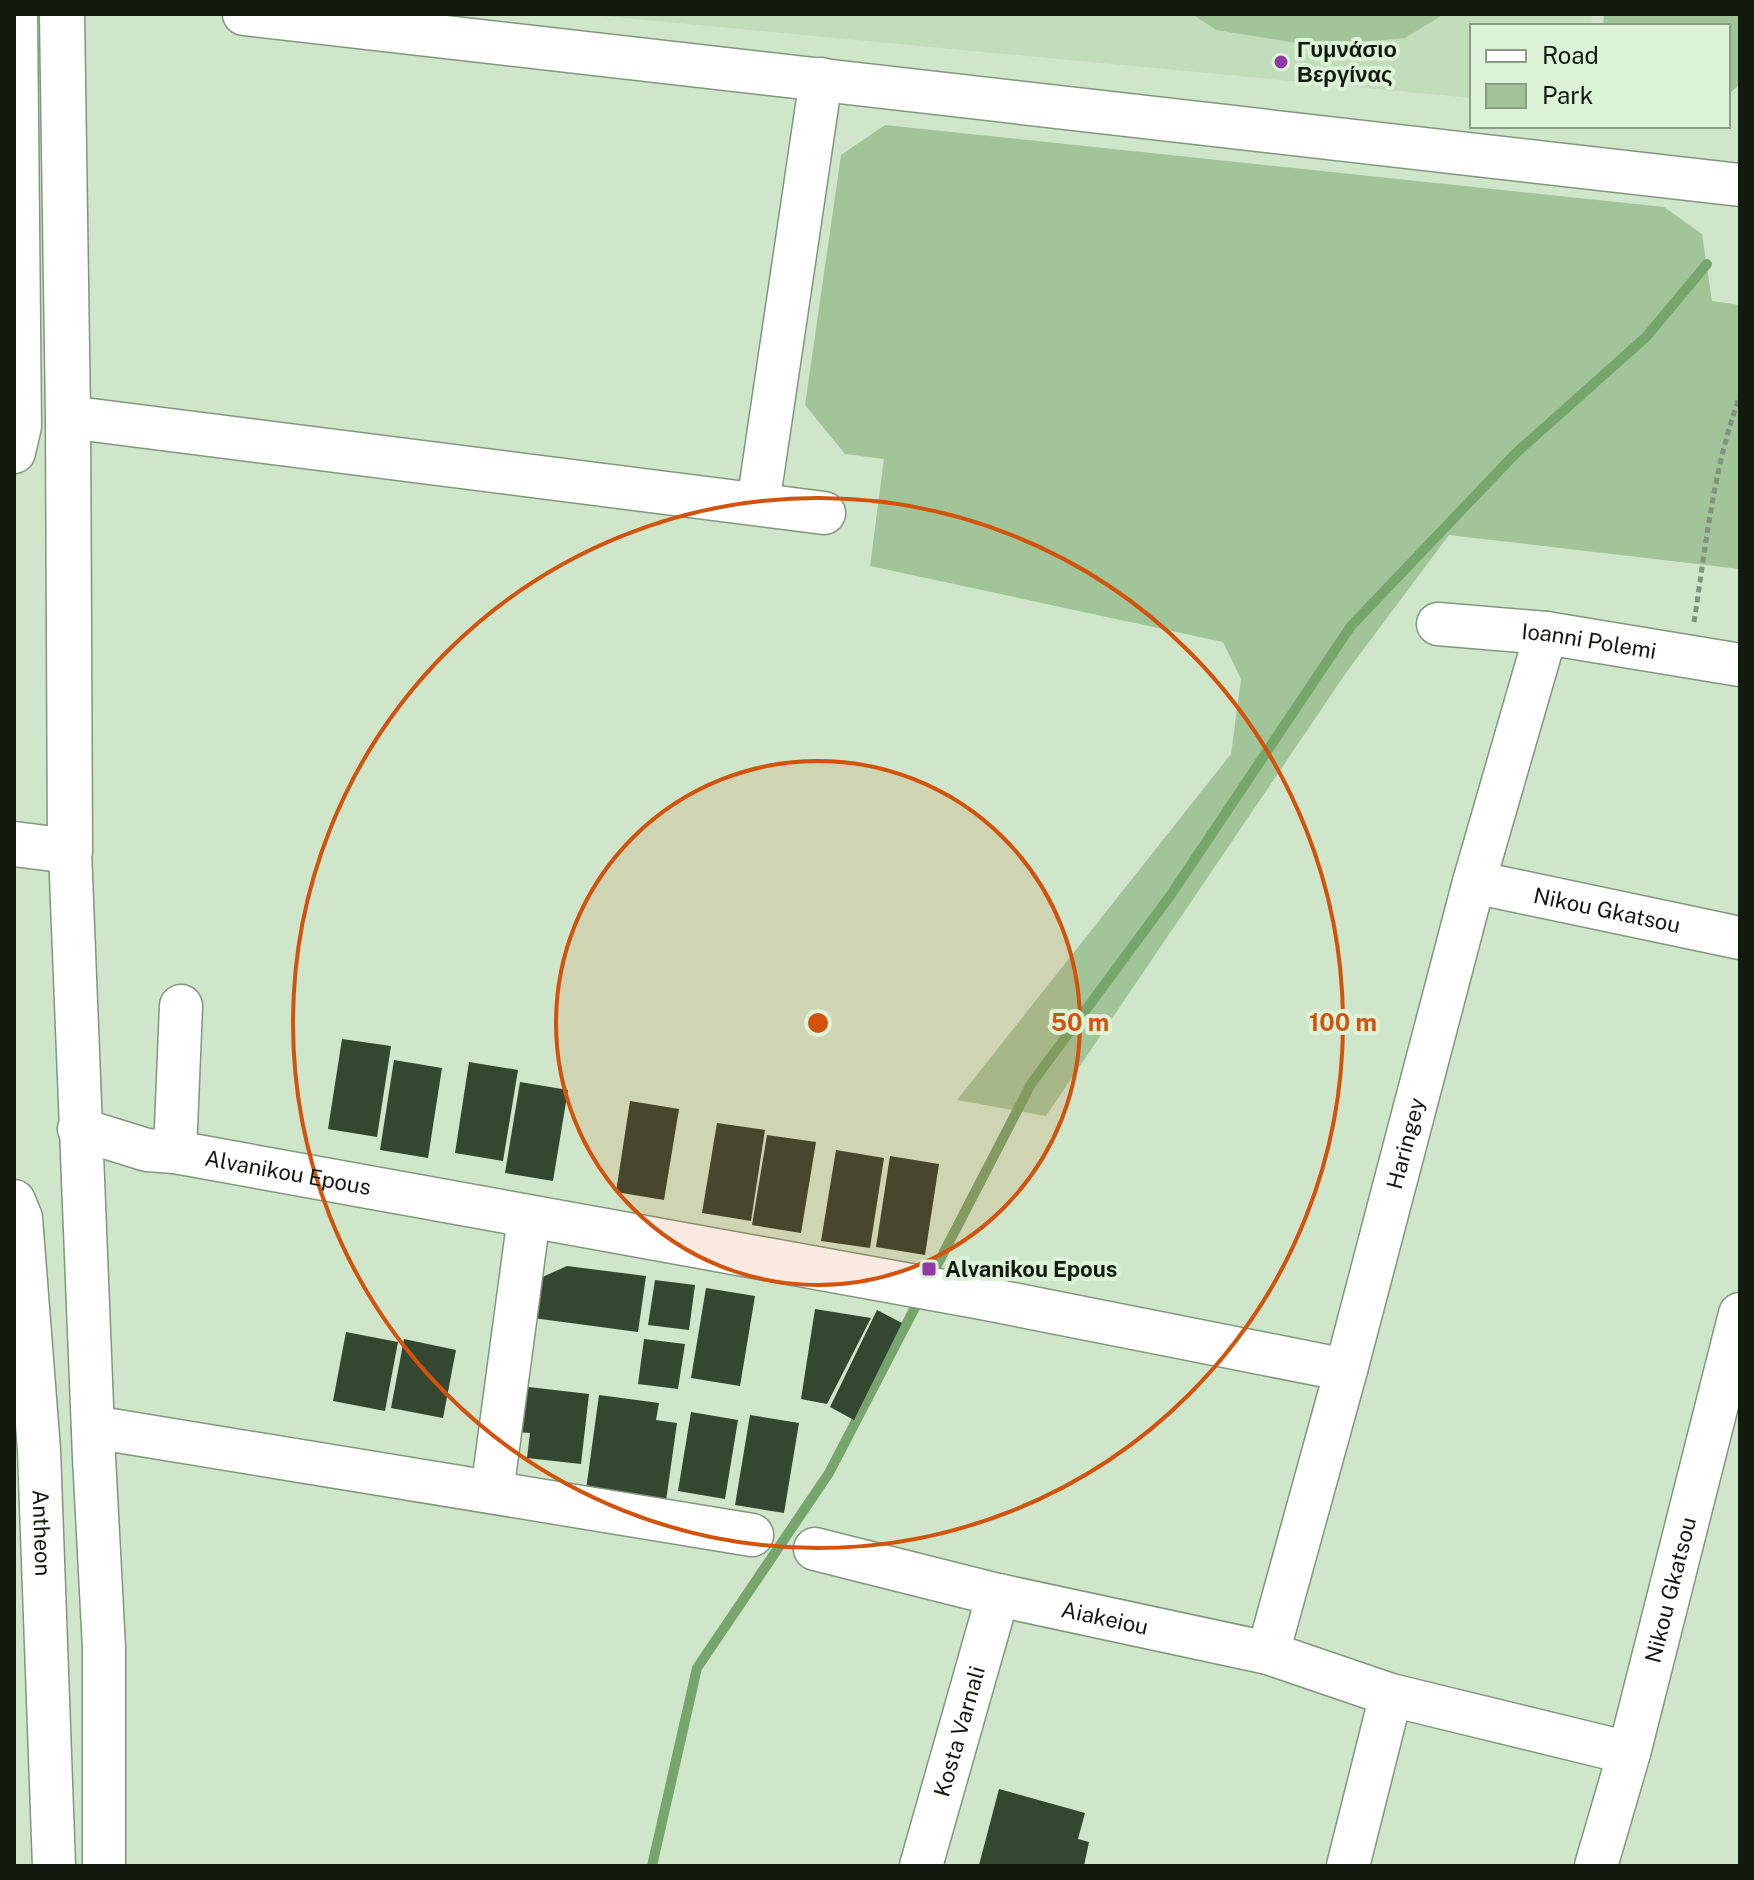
<svg xmlns="http://www.w3.org/2000/svg" width="1754" height="1880" viewBox="0 0 1754 1880" font-family="'Public Sans',sans-serif">
  <style>
    .built { fill: #c1ddbb }
    .green { fill: #a1c599 }
    .lines { fill: none; stroke-linecap: round; stroke-linejoin: round }
    .stream { stroke: #77a66d; stroke-width: 10 }
    .building { fill: #344730 }
    .street-casing { stroke: #81977d; stroke-width: 45 }
    .secondary-casing { stroke: #81977d; stroke-width: 47 }
    .path { stroke: #82927e; stroke-width: 5; stroke-dasharray: 6 4; stroke-linecap: butt }
    .street { stroke: #fff; stroke-width: 42 }
    .secondary { stroke: #fff; stroke-width: 44 }
    .ring { fill: none; stroke: #d3530c; stroke-width: 4 }
    .poi-dot { fill: #9139a5; stroke: #dcf3d7; stroke-width: 3 }
    .labels { text-anchor: middle; stroke-width: 8; stroke-linejoin: round; paint-order: stroke }
    .poi-label { font-size: 22px; font-weight: bold; fill: #121a10; stroke: #dcf3d7; text-anchor: start }
    .street-label { font-size: 22px; fill: #121a10; stroke: #dcf3d7 }
    .centre { fill: #d3530c; stroke: #dcf3d7; stroke-width: 4 }
    .ring-label { font-size: 24px; text-anchor: middle; font-weight: bold; fill: #d3530c; stroke: #dcf3d7; stroke-width: 8; stroke-linejoin: round; paint-order: stroke }
  </style>
  <rect width="100%" height="100%" fill="#cfe6ca"/>
  <!-- built -->
  <path class="built" d="M582,14H1592L1591,26H1472V98Z"/>
  <!-- green -->
  <path class="green" d="M1192,14H1444L1405,38L1316,46L1216,30Z
    M1604,14H1740V78L1737,87L1728,95V26H1603Z
    M885,125L1664,207L1702,234L1712,301L1740,305V569L1449,535L1348,670L1046,1116L957,1100L1231,754L1241,679L1223,642L870,566L884,459L845,454L805,405L841,155Z"/>
  <g class="lines">
    <!-- stream -->
    <path class="stream" d="M930,1279L1031,1084L1170,896L1351,626L1516,453L1646,337L1707,264
      M652,1866L697,1668L829,1473L921,1296"/>
  </g>
  <!-- building -->
  <path class="building" d="M342,1039L391,1046L377,1137L328,1129Z
    M394,1060L442,1068L428,1158L380,1150Z
    M469,1062L518,1070L503,1161L455,1153Z
    M520,1082L568,1090L553,1181L505,1173Z
    M630,1101L679,1109L664,1200L616,1192Z
    M717,1123L765,1130L751,1221L702,1213Z
    M767,1135L816,1142L801,1233L752,1225Z
    M836,1150L884,1158L870,1248L821,1241Z
    M890,1156L939,1164L925,1255L876,1247Z
    M567,1266L646,1276L638,1332L533,1318L538,1279Z
    M655,1280L695,1285L689,1330L648,1325Z
    M706,1288L755,1296L740,1386L691,1378Z
    M815,1309L871,1318L827,1404L801,1399Z
    M877,1310L902,1323L854,1420L830,1407Z
    M346,1332L398,1342L385,1411L333,1401Z
    M404,1339L456,1350L443,1418L391,1408Z
    M644,1339L685,1344L678,1389L638,1384Z
    M520,1386L589,1394L581,1464L527,1458L530,1433L515,1432Z
    M599,1395L659,1403L656,1420L677,1423L666,1501L586,1490Z
    M691,1412L738,1420L725,1499L678,1491Z
    M750,1415L799,1423L784,1513L735,1505Z
    M999,1789L1085,1813L1078,1839L1089,1842L1084,1866L979,1865Z"/>
  <g class="lines">
    <defs>
      <g id="street">
        <path d="M244,14L1740,185"/>
        <path d="M68,417L824,513"/>
        <path d="M14,452L20,426L16,14"/>
        <path d="M758,504L821,79"/>
        <path id="s1" d="M1438,624L1546,633L1740,665"/>
        <path d="M70,851L94,1457L104,1648V1866"/>
        <path id="s2" d="M1474,882L1740,938"/>
        <path id="s3" d="M79,1129L147,1150L175,1152L982,1298L1346,1370"/>
        <path d="M175,1152L181,1006"/>
        <path id="s4" d="M14,1201L21,1218L39,1450L54,1866"/>
        <path d="M93,1427L752,1535"/>
        <path d="M492,1492L529,1217"/>
        <path id="s5" d="M815,1549L998,1595L1268,1653L1391,1695L1629,1753"/>
        <path id="s6" d="M1268,1653L1346,1370L1474,882L1546,633"/>
        <path id="s7" d="M921,1866L998,1595"/>
        <path d="M1348,1866L1391,1695"/>
        <path id="s8" d="M1596,1866L1629,1753L1740,1314"/>
      </g>
      <path id="secondary" d="M14,844L70,851L68,417L62,14"/>
    </defs>
    <!-- street casing -->
    <use href="#street" class="street-casing"/>
    <!-- secondary casing -->
    <use href="#secondary" class="secondary-casing"/>
    <!-- path -->
    <path class="path" d="M1694,622C1706,546 1713,468 1740,396"/>
    <!-- street -->
    <use href="#street" class="street"/>
    <!-- secondary -->
    <use href="#secondary" class="secondary"/>
  </g>
  <!-- distance rings -->
  <circle cx="818" cy="1023" r="262" fill="#d3530c" fill-opacity=".12"/>
  <g class="ring">
    <circle cx="818" cy="1023" r="262"/>
    <circle cx="818" cy="1023" r="525"/>
  </g>
  <!-- markers -->
  <g class="poi-dot">
    <circle cx="1281" cy="62" r="8"/>
    <rect x="921" y="1261" width="16" height="16" rx="4"/>
  </g>
  <g class="labels">
    <!-- poi labels -->
    <g class="poi-label">
      <text x="1297" y="57">Γυμνάσιο<tspan x="1297" dy="25">Βεργίνας</tspan></text>
      <text x="945" y="1277">Alvanikou Epous</text>
    </g>
    <!-- street labels -->
    <g class="street-label">
      <text dy="8" stroke="none"><textPath href="#s1" startOffset="152">Ioanni Polemi</textPath></text>
      <text dy="8" stroke="none"><textPath href="#s2" startOffset="136">Nikou Gkatsou</textPath></text>
      <text dy="8" stroke="none"><textPath href="#s6" startOffset="528">Haringey</textPath></text>
      <text dy="8" stroke="none"><textPath href="#s3" startOffset="214">Alvanikou Epous</textPath></text>
      <text dy="8" stroke="none"><textPath href="#s4" startOffset="334">Antheon</textPath></text>
      <text dy="8" stroke="none"><textPath href="#s8" startOffset="286">Nikou Gkatsou</textPath></text>
      <text dy="8" stroke="none"><textPath href="#s5" startOffset="298">Aiakeiou</textPath></text>
      <text dy="8" stroke="none"><textPath href="#s7" startOffset="140">Kosta Varnali</textPath></text>
    </g>
  </g>
  <circle cx="818" cy="1023" r="12" class="centre"/>
  <g class="ring-label">
    <text x="1080" y="1031">50 m</text>
    <text x="1343" y="1031">100 m</text>
  </g>
  <!-- border -->
  <rect width="1754" height="1880" fill="none" stroke="#121a10" stroke-width="32"/>
  <!-- legend -->
  <rect x="1470" y="24" width="260" height="104" fill="#dcf3d7" stroke="#8b9c87" stroke-width="2"/>
  <rect x="1486" y="50" width="40" height="12" fill="#ffffff" stroke="#8b9c87" stroke-width="2"/>
  <text x="1542" y="64" font-size="24" fill="#121a10">Road</text>
  <rect x="1486" y="84" width="40" height="24" fill="#a1c599" stroke="#8b9c87" stroke-width="2"/>
  <text x="1542" y="104" font-size="24" fill="#121a10">Park</text>
</svg>
